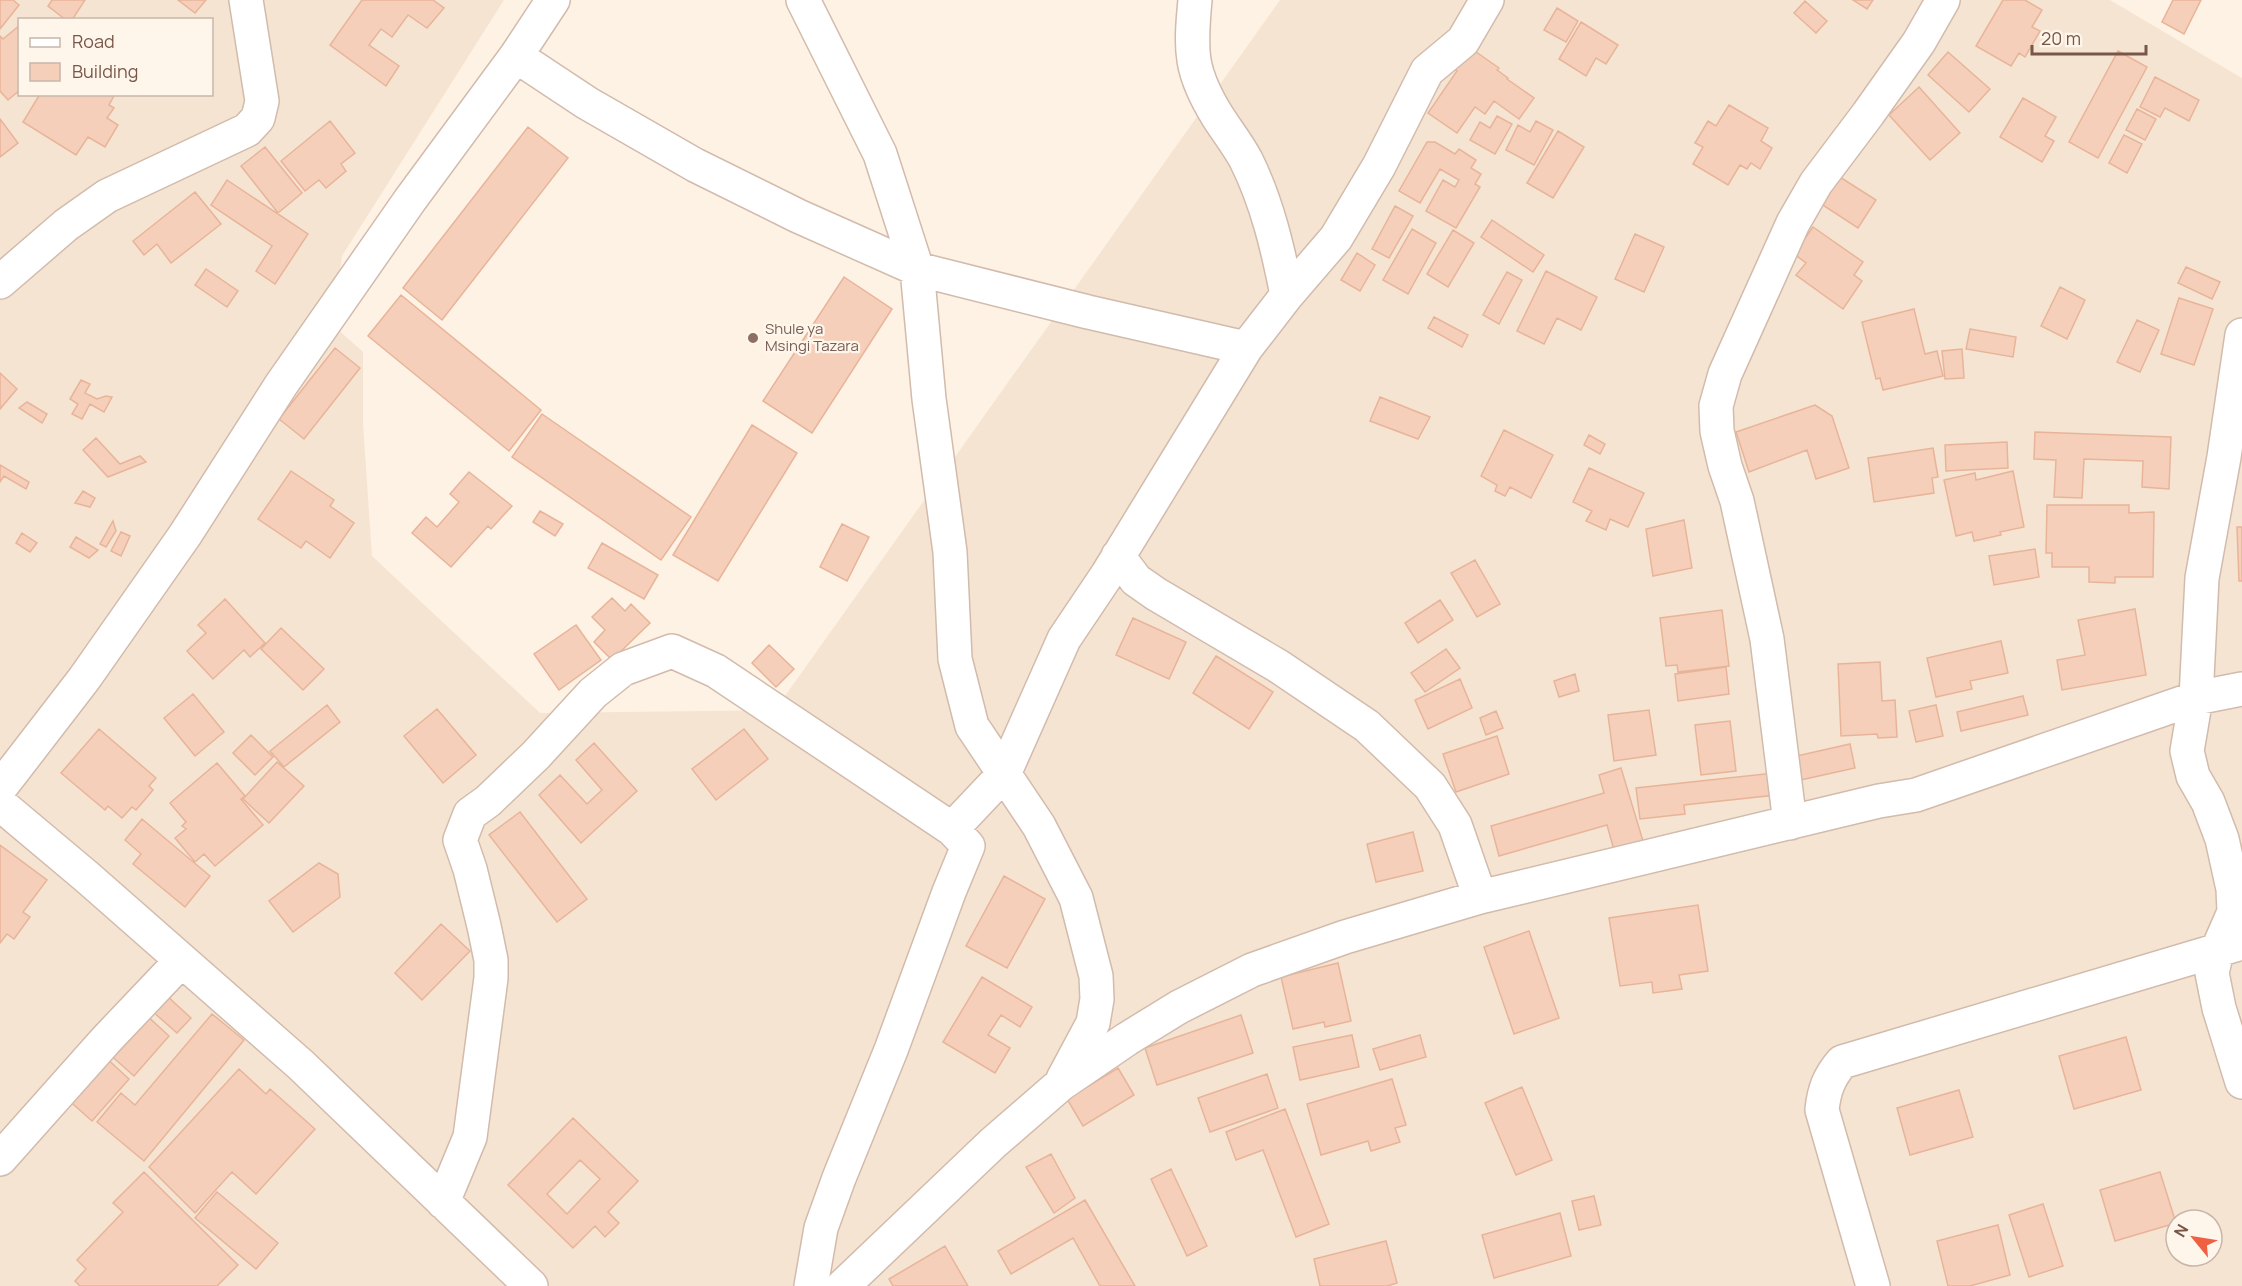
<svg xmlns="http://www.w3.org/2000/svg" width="2242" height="1286" viewBox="0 0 2242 1286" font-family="Manrope,sans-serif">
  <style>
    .residential { fill: #f6e4d2; fill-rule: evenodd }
    .building { fill: #f5cfba; stroke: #e8b499; stroke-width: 1.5; fill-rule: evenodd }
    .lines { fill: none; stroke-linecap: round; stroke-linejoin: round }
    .street-casing { stroke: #d2bbac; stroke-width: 36 }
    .street { stroke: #fff; stroke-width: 33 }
    .education-dot { fill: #8d6e63; stroke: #fff6eb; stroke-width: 2 }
    .labels { text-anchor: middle; stroke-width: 4.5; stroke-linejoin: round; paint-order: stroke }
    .education-label { font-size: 15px; fill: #785e54; stroke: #fff6eb; text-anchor: start }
  </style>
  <rect width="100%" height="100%" fill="#fef2e4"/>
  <!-- residential -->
  <path class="residential" d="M0,0H504L342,256L333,325L363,352V424L372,556L540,713L775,710L1280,0H2110L2242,78V1286H0ZM20,20H212V94H20ZM2176,1220H2212V1256H2176Z"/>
  <!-- building -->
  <path class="building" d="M0,0H13L19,5L0,29Z
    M52,0H85L72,20H66L48,6Z
    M178,0H206L195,13Z
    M362,0H433L444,8L427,28L408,15L392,37L381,29L369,45L399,66L386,86L330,45Z
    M1853,0H1873L1867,9Z
    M2003,0H2025L2042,10L2032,27L2040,31L2025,57L2019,53L2011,66L1976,46Z
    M2173,0H2201L2184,34L2162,22Z
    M1805,1L1827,21L1816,33L1794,13Z
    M1557,8L1578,21L1566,42L1544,30Z
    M1581,22L1618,45L1606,64L1596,58L1586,76L1559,59Z
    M20,25V90L8,100L0,91V36L3,39Z
    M1469,47L1499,68L1497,70L1508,78L1507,79L1534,98L1519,119L1494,101L1485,114L1475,107L1457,133L1428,113L1457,71L1454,69Z
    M2118,51L2147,67L2098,158L2069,142Z
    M1948,52L1990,89L1969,112L1928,75Z
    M2155,77L2199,100L2189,121L2165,108L2160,117L2140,107Z
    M1919,87L1960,133L1930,160L1889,115Z
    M40,94H115L109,105L114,108L107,118L118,125L105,147L88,137L76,155L23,122Z
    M2023,98L2056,117L2045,136L2054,141L2042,162L2000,137Z
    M1729,105L1768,128L1761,141L1772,148L1760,169L1751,163L1747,169L1740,165L1728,185L1693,164L1703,147L1695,143L1708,121L1716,126Z
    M2137,109L2156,119L2145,140L2126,130Z
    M1497,116L1512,124L1495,154L1470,140L1480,122L1490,128Z
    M0,119L18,143L0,157Z
    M330,121L355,153L341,164L346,171L326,188L319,180L305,191L281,161Z
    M1536,121L1553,130L1534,165L1506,150L1518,125L1530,132Z
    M528,127L568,158L442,320L403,288Z
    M1558,131L1584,147L1553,198L1527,183Z
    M2124,135L2142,144L2127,173L2109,163Z
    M1427,142H1435L1455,154L1459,149L1476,160L1471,168L1481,174L1475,184L1480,187L1456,228L1426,211L1443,180L1455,187L1459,180L1440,169L1420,203L1399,191Z
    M265,147L302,193L278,213L241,166Z
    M1832,172L1876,200L1858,228L1815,200Z
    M227,180L308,234L275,284L256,271L272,246L211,205Z
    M195,192L221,224L171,263L157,244L144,255L133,241Z
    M1395,206L1413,216L1389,258L1372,249Z
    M1492,220L1544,255L1533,272L1481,237Z
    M1813,227L1863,262L1854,275L1862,281L1843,309L1796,275L1806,263L1794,254Z
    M1412,229L1436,243L1408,294L1383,280Z
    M1453,230L1474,243L1448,287L1427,274Z
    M1635,234L1664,247L1644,292L1615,279Z
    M1357,253L1375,265L1360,291L1341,280Z
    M2186,267L2220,282L2212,299L2178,283Z
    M206,269L238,291L227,307L195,285Z
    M1546,271L1597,297L1581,330L1557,318L1544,344L1517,331Z
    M1507,272L1522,280L1499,324L1483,315Z
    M844,277L892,309L812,433L763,401Z
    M2060,287L2085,300L2067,339L2041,326Z
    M401,295L541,410L509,451L368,336Z
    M2179,298L2213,309L2194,365L2161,354Z
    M1914,309L1925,354L1937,351L1943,376L1883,390L1880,378L1876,379L1862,322Z
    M1434,317L1468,335L1462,347L1428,328Z
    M2137,320L2159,330L2140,372L2117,362Z
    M1970,329L2016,337L2013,357L1966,349Z
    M335,348L360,368L304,439L279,419Z
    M1962,349L1964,378L1945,379L1942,351Z
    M0,373L17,389L0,409Z
    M81,380L90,384L85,393L97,399L106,396L112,397L104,412L90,404L82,419L72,414L78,404L70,399Z
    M1380,397L1430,417L1418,439L1370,421Z
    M27,402L47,414L42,423L19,408Z
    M1815,405L1832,416L1849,468L1816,479L1807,450L1749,472L1736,432Z
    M542,414L691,517L661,560L512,457Z
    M752,425L797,453L718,581L673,555Z
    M1504,430L1553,455L1531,498L1510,487L1505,496L1495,491L1497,485L1481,476Z
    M2035,432L2171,437L2169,489L2142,487L2143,461L2084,459L2082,498L2054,497L2056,460L2034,459Z
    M1589,435L1605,444L1600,454L1584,445Z
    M96,438L120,464L140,456L146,462L108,477L83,450Z
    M2007,442L2008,468L1946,471L1945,445Z
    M1933,448L1938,477L1932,478L1934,493L1874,502L1868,458Z
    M0,465L29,482L26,489L4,476L0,482Z
    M1589,468L1644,493L1628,527L1610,519L1606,530L1586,521L1592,511L1573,502Z
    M291,471L334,500L330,506L354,523L330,558L306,541L301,548L258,519Z
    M2013,471L2024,527L2000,532L2001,535L1974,541L1972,532L1956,536L1944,480L1975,473L1976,480Z
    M469,472L512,506L491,529L488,526L451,567L412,533L426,517L437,527L459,502L450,494Z
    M83,491L95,498L90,507L75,503Z
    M2047,505H2129V513L2154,512L2153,577H2115V583L2089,582V567H2052V553H2046Z
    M540,511L563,524L555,536L533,522Z
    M1684,520L1692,568L1653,576L1646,529Z
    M113,521L116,531L106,547L100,544Z
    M842,524L869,537L847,581L820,567Z
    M2237,527H2242V581H2239Z
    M121,532L130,536L121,556L111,551Z
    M22,533L37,543L30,552L16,543Z
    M76,537L98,550L89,558L70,547Z
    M602,543L658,575L644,599L588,568Z
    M2035,549L2039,577L1994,585L1989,556Z
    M1475,560L1500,604L1477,617L1451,573Z
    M612,598L625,611L631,604L650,623L612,660L594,642L605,630L592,617Z
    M225,599L265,643L250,657L244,650L213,679L187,651L206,633L198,625Z
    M1440,600L1453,620L1418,643L1405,623Z
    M2135,609L2146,675L2062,690L2057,660L2085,655L2078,620Z
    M1722,610L1729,666L1678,672L1677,665L1666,666L1660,618Z
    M1133,618L1186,642L1169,679L1116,655Z
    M576,625L601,660L559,690L534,654Z
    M281,628L324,669L303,690L261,649Z
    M2001,641L2008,673L1970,681L1972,689L1936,697L1927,658Z
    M769,645L794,669L776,687L752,663Z
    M1446,649L1460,668L1425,692L1411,673Z
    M1216,656L1273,692L1249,729L1193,693Z
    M1880,662L1882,701L1895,700L1897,737L1878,738L1877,734L1841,736L1838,664Z
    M1726,667L1729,694L1678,701L1675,674Z
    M1575,674L1579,691L1559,697L1554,681Z
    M1460,679L1472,708L1428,729L1415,700Z
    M193,694L224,732L195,756L164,718Z
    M2023,696L2028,715L1961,731L1957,712Z
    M327,705L340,722L284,767L270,751Z
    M1936,705L1943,736L1916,742L1909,711Z
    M437,709L476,755L443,783L404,736Z
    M1649,710L1656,755L1614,761L1608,715Z
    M1496,711L1503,728L1486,735L1480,718Z
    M1730,721L1736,771L1701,775L1695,725Z
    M99,729L156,778L149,786L153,790L136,810L132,807L122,818L108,806L105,810L61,773Z
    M744,729L768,759L716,800L692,769Z
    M251,735L273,757L255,775L233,753Z
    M1497,736L1509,774L1456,792L1443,754Z
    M594,743L637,791L581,843L539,795L560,775L587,804L602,790L576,760Z
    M1850,744L1855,768L1796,781L1792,757Z
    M277,762L304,786L269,823L243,799Z
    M217,763L245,796L241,799L263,825L215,866L204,854L195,862L175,838L186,829L182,826L186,822L170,803Z
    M1621,768L1643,841L1614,850L1607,825L1499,856L1491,826L1604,793L1599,775Z
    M1774,773L1776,795L1684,805L1685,814L1640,819L1636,788Z
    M520,812L587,899L557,922L489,835Z
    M142,819L210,876L185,907L133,864L141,854L125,840Z
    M1413,832L1423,871L1376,882L1367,844Z
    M0,845L47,880L23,912L30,917L14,939L7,934L0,943Z
    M319,863L338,874L340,897L293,932L269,901Z
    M1004,876L1045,899L1007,968L966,946Z
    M1698,905L1708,971L1679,975L1682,989L1653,993L1652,982L1620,986L1609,918Z
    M441,924L470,951L422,1000L395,973Z
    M1529,931L1559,1018L1514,1034L1484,947Z
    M1338,963L1351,1021L1325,1027L1324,1022L1293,1029L1281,977Z
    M982,977L1032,1007L1020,1027L1001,1015L988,1035L1010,1048L995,1073L943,1042Z
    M166,995L191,1018L177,1033L152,1011Z
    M144,1013L169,1036L134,1076L108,1053Z
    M212,1014L244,1040L144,1161L97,1122L121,1093L135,1105Z
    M1241,1015L1253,1053L1157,1085L1145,1048Z
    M1352,1035L1359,1067L1300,1080L1293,1047Z
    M1420,1035L1426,1057L1380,1070L1373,1049Z
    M2126,1037L2141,1090L2074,1109L2059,1056Z
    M103,1055L129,1079L92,1121L65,1097Z
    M1118,1068L1134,1095L1083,1126L1067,1099Z
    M239,1069L266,1094L270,1089L315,1129L256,1194L232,1172L195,1213L149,1167Z
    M1267,1074L1278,1108L1210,1132L1198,1098Z
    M1392,1079L1406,1125L1395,1128L1400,1142L1371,1151L1368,1141L1321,1155L1307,1104Z
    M1522,1087L1552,1160L1516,1175L1485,1103Z
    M1959,1090L1973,1137L1910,1155L1897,1108Z
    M1285,1109L1329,1224L1296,1237L1263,1150L1236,1160L1226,1132Z
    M573,1118L638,1181L608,1212L619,1223L605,1237L595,1226L573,1248L508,1185ZM580,1160L600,1179L567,1214L547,1194Z
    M1051,1154L1075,1198L1054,1213L1026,1167Z
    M1171,1169L1207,1246L1187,1256L1151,1179Z
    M144,1172L238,1265L217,1286H80L75,1281L86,1269L77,1260L123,1212L113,1203Z
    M2160,1172L2176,1223L2115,1241L2100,1190Z
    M217,1192L278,1243L256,1269L195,1218Z
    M1594,1196L1601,1225L1579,1230L1572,1201Z
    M1085,1200L1135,1286H1100L1073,1238L1011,1274L998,1251Z
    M2043,1204L2063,1266L2029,1277L2009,1215Z
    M1560,1213L1571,1256L1494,1278L1482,1235Z
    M1998,1225L2010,1275L1970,1286H1948L1937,1241Z
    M1386,1241L1397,1283L1387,1286H1320L1314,1259Z
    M945,1246L968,1286H893L889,1279Z"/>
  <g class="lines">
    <defs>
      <path id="street" d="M803,0L880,154L917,269L929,399L950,552L955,659L972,726L1039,826L1076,898L1096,976L1097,999L1093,1023L1063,1079
        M1195,0C1190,52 1190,72 1218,117C1227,131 1238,145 1246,160C1267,202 1278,249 1287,295
        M516,56L587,103L695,165L798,216L917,269L1088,312L1246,348
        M0,282L66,225L107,196L247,130L258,118L262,101L246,0
        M2242,335L2224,457L2202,578L2196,698L2187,751L2193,776L2208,802L2222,839L2233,889L2234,912L2217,951L2212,973L2219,1008L2242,1082
        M1118,556L1136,580L1156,594L1278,666L1367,726L1430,786L1455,825L1480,897
        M0,788L84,679L185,535L281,385L410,200L516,56L553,0
        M0,804L87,877L301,1065L531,1286
        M1790,823L1767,639L1737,501L1725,466L1717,431L1716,406L1725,374L1793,223L1816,183L1868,114L1919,42L1943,0
        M0,1159L106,1040L181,961
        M443,1202L470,1137L491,978V960L484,926L470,869L460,840L470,814L488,801L536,755L593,693L623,669L672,651L716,671L952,829
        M811,1286L821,1228L839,1178L891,1050L949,892L968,846L952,829L1004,774L1064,639L1107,575L1246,348L1287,295L1336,238L1379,166L1427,71L1463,41L1487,0
        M843,1286L993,1143L1061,1084L1127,1039L1179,1007L1252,970L1345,937L1480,897L1879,801L1916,795L2196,698L2242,689
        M1873,1286L1822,1110C1824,1090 1829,1077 1842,1062L2235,945"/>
    </defs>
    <!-- street casing -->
    <use href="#street" class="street-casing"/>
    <!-- street -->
    <use href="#street" class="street"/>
  </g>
  <!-- markers -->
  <circle class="education-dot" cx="753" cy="338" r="6"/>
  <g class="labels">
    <!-- education labels -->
    <g class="education-label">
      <text x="765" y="334">Shule ya<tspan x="765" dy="17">Msingi Tazara</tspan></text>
    </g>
  </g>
  <!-- legend -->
  <rect x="18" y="18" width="195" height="78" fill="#fff6eb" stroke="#c9b6aa" stroke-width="1.5"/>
  <rect x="30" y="38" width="30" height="9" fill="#ffffff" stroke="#c9b6aa" stroke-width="1.5"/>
  <text x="72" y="48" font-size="18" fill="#785748">Road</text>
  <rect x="30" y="63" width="30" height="18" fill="#f5cfba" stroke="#c9b6aa" stroke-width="1.5"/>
  <text x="72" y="78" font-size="18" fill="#785748">Building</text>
  <!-- north arrow -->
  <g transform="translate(2194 1238) rotate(300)"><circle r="28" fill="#fff6eb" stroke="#c9b6aa" stroke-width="1.5"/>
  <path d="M0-4.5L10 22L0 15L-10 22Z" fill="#ef6042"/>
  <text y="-9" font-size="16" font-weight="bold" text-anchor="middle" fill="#785748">N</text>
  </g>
  <!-- scale -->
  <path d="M2032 45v9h114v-9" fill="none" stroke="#785748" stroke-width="3"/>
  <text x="2041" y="45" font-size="18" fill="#785748" stroke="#fff6eb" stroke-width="4.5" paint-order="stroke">20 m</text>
</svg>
